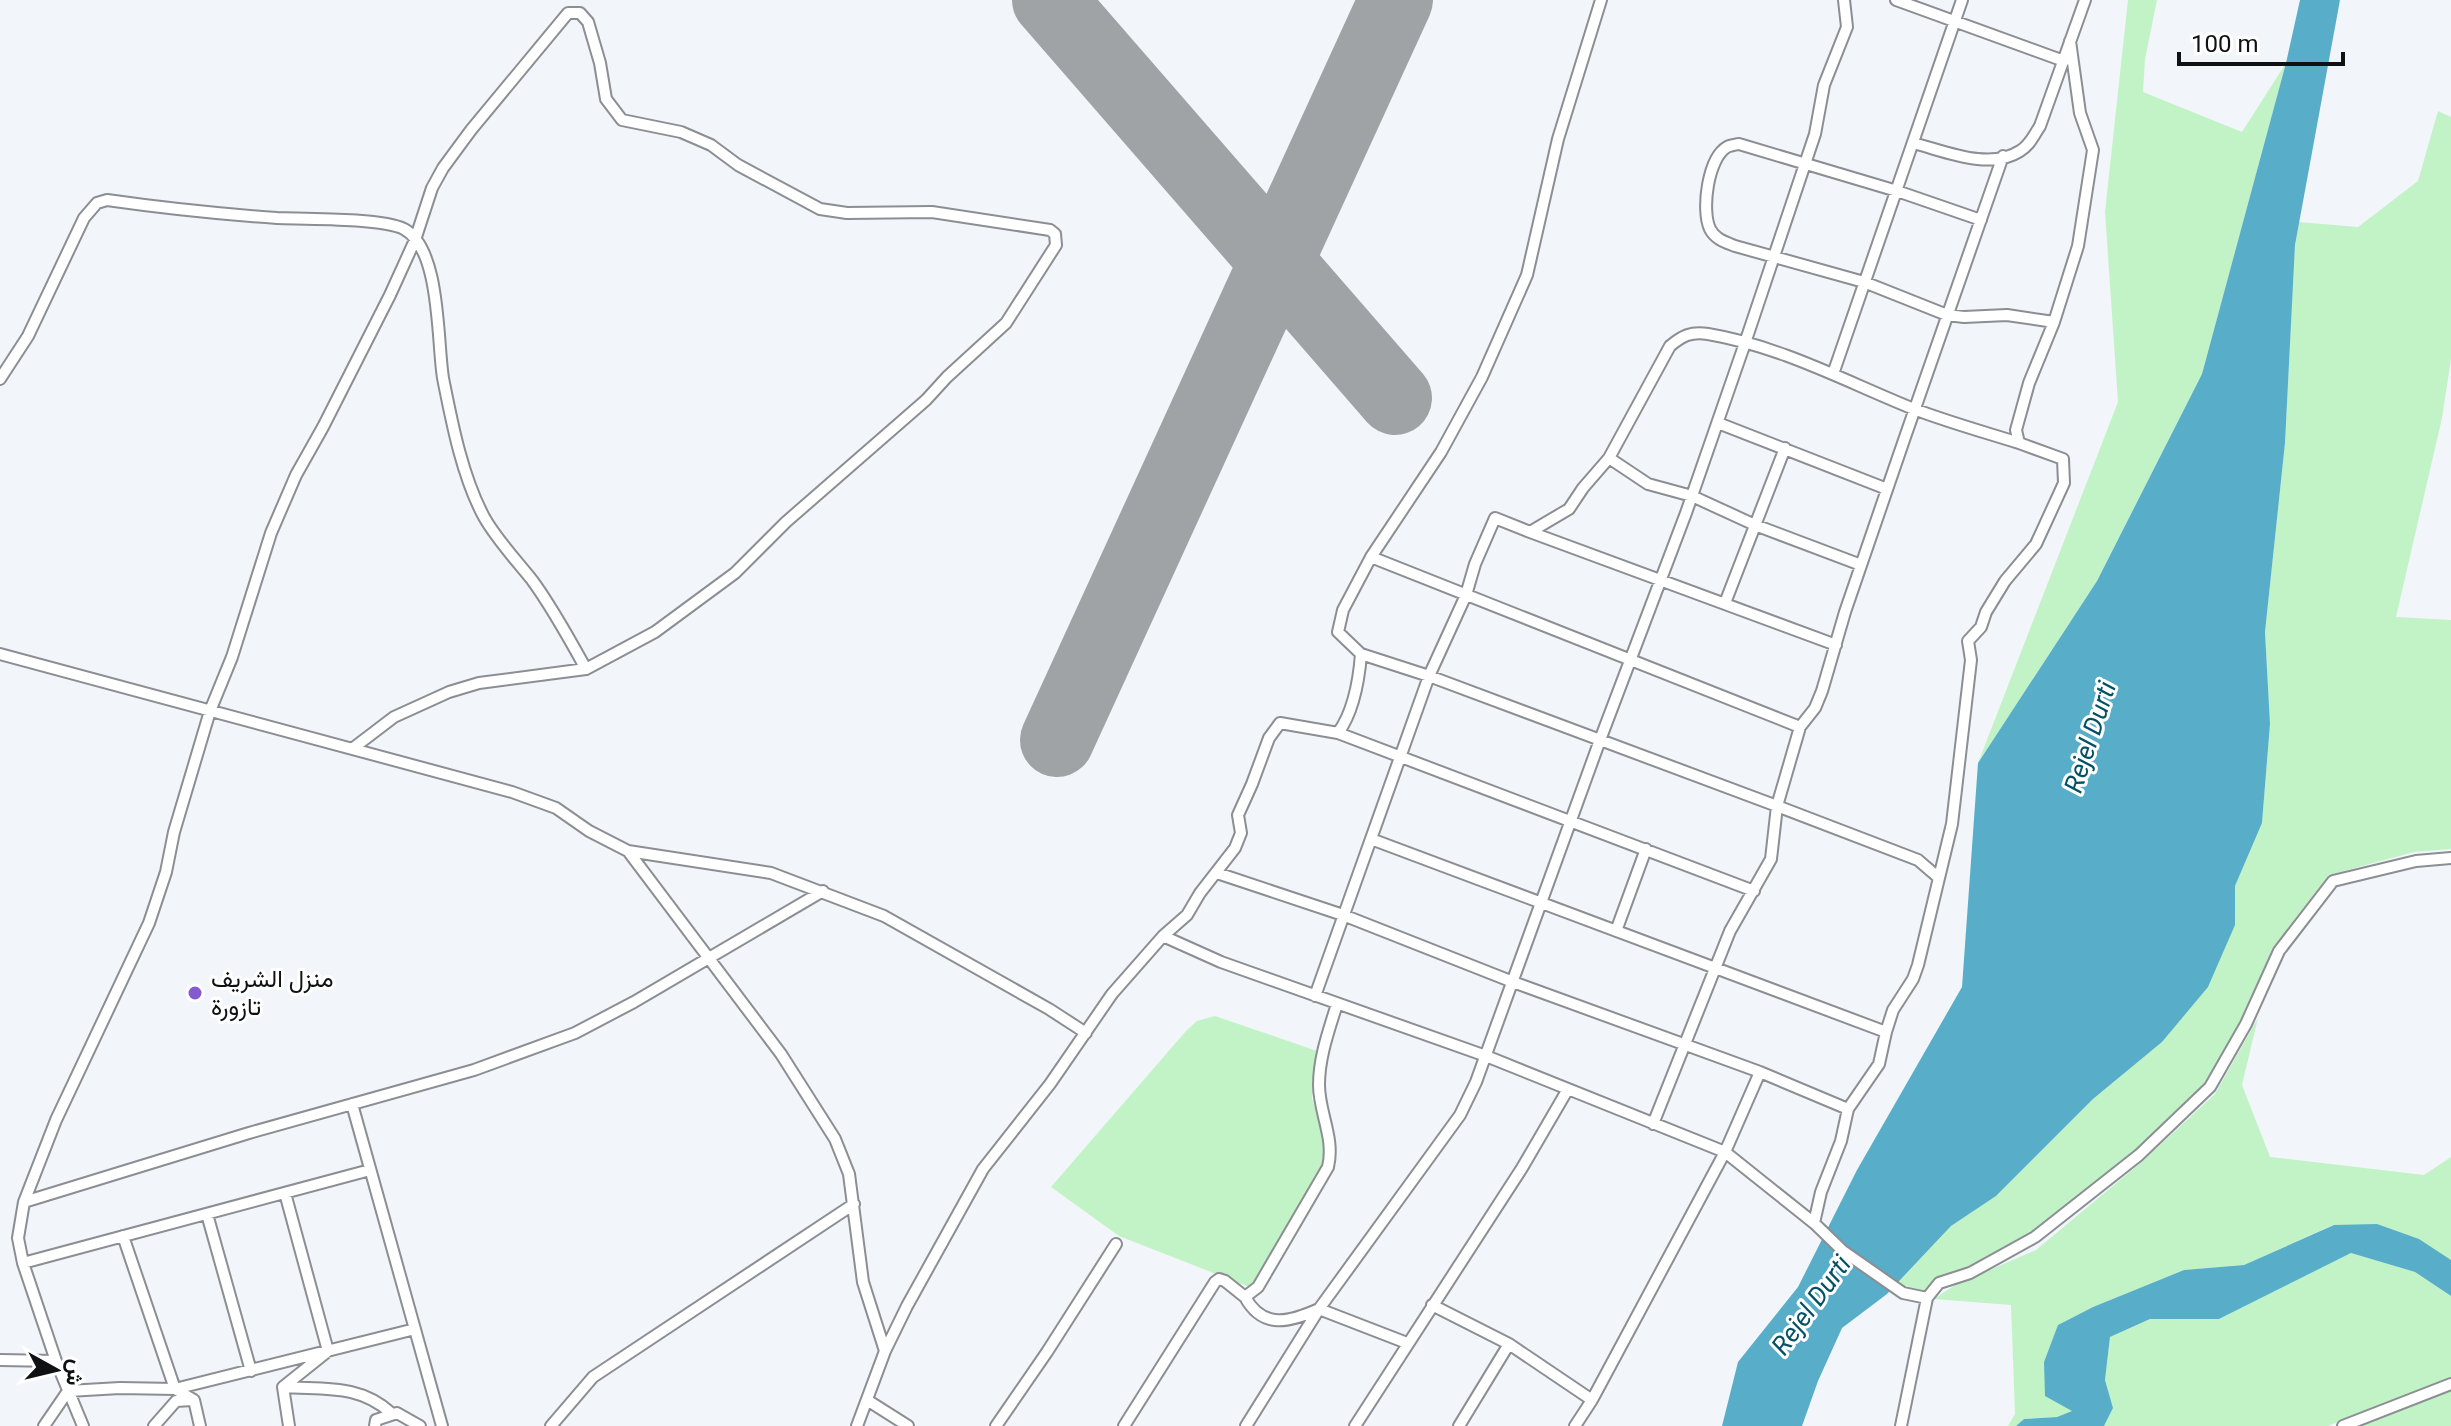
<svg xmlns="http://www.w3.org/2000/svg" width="2451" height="1426" viewBox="0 0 2451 1426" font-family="Roboto,Vazirmatn,sans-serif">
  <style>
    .green { fill: #c2f3c6 }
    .water { fill: #58aec8 }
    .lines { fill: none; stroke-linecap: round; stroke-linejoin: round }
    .runway { stroke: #a0a3a6; stroke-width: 74 }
    .street-casing { stroke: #8b8e92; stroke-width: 14 }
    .street { stroke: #fff; stroke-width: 10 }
    .poi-dot { fill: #8459d2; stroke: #fff; stroke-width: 3 }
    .labels { text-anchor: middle; stroke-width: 6; stroke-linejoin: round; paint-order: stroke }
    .poi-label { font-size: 24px; fill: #101112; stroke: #fff; text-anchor: start }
    .water-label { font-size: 26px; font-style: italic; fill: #025164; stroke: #fff }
  </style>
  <rect width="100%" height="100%" fill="#f2f5fa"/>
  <!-- green -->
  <path class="green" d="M2128,0H2157L2145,59L2143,92L2242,132L2286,63L2202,374L2097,581L1978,763L2118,402L2105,212Z
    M2438,111L2451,117V359L2442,418L2396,617L2451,620V849L2414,852L2329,875L2272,949L2242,1023L2205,1085L2137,1152L2033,1234L1926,1293L1904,1290L1897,1284L1951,1226L1996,1196L2093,1099L2162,1042L2235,925V886L2262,823L2270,724L2265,632L2285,443L2295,245L2299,222L2358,227L2418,181Z
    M1215,1016L1317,1051L1312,1098L1325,1143V1167L1252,1288L1119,1236L1051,1187L1186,1031L1197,1021Z
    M2258,1018L2242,1085L2270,1157L2424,1175L2451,1157V1260L2333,1225L2244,1265L2184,1270L2093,1307L2058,1325L2072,1411L2057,1417L2024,1419L2016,1426H2008L2015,1414L2011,1305L1934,1299L1955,1285L2036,1250L2144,1160L2215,1094Z
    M2351,1253L2415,1272L2451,1296V1377L2328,1426H2104L2113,1408L2105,1380L2110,1337L2150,1319H2219Z
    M2451,1389V1426H2361Z"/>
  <!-- water -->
  <path class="water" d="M2300,0H2340L2295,245L2285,443L2265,632L2270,724L2262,823L2235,886V925L2208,987L2162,1042L2093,1099L1996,1196L1951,1226L1887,1294L1842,1328L1818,1381L1802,1426H1722L1738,1362L1798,1287L1857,1170L1962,987L1978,763L2097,581L2202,374L2286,63Z
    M2377,1224L2419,1239L2451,1260V1296L2415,1272L2351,1253L2219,1319H2150L2110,1337L2105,1380L2113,1408L2104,1426H2016L2024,1419L2057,1417L2072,1411L2045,1396L2044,1362L2058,1325L2093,1307L2184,1270L2244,1265L2334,1225Z"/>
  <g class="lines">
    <!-- runway -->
    <path class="runway" d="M1049,0L1395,398
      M1057,740L1396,0"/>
    <defs>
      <path id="street" d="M1896,0L2064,61
        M1913,143C1945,151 1989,171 2020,151C2030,145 2034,135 2040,126L2085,0
        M1981,220L1897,191L1739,144C1738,144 1728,146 1727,147C1708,158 1701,210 1710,229C1715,239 1725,242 1735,246L1864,282L1947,315L1964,317L2007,315L2054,322
        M1833,374L1962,0
        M0,379L28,336L84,218L97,203L107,200C163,208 220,214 277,218C305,219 382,218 404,229C441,249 437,341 443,378C452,423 462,476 484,517C497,540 516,560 532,580C552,607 570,640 586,669
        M1718,423L1887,489
        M1609,458L1648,484L1692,496L1755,525L1861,565
        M1530,532L1836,645
        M1371,557L1800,727
        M1725,603L1785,448
        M0,654L512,792L556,808L589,831L628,851L771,873L884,916L1049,1009L1086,1033
        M1361,654L1429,676L1777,806L1918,860L1939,878
        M1338,733L1754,891
        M1371,839L1886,1032
        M628,851L781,1054L835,1139L849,1174L863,1282L885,1351
        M1217,873L1343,915L1513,982L1760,1072L1848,1109
        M1616,931L1646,849
        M1163,936L1221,962L1486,1056L1725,1152L1814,1223L1843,1251L1903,1293L1927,1298
        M1315,996L1429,676L1466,595L1475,564L1495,518L1530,532L1569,509L1583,488L1609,458L1670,346C1682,336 1691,331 1708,334C1780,346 1847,382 1914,409C1948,422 1984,432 2019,443
        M352,1104L442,1426
        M1653,1124L1730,931L1771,859L1777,806L1800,727L1815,708L1822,691L1845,612L1904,440L2003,156
        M285,1193L328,1351L283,1387L289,1426
        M24,1202L249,1133L474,1070L575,1033L634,1002L823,891
        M207,1214L251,1371
        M1814,1223L1821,1192L1841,1141L1848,1109L1879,1064L1886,1032L1893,1010L1913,979L1918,965L1952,824L1971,660L1968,641L1981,627L1986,612L2005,581L2036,544L2064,483L2063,459L2019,443L2016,430L2029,383L2054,322L2078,246L2093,150L2080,113L2070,41
        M123,1236L175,1389L194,1400L200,1426
        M23,1263L370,1170
        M1245,1297C1263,1330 1290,1322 1319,1309L1407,1343
        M1432,1305L1509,1344L1592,1400
        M0,1360L56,1361
        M283,1387C325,1390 359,1384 391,1413
        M867,1400L908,1426
        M44,1426L68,1391L120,1388L175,1389L415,1329
        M83,1426L56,1361L23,1263L18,1238L24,1202L56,1120L149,923L166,872L174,832L210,711L232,657L271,533L296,475L323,427L390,295L415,240L432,188L443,168L471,130L568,13H580L588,22L600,63L606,99L622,120L681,132L711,145L738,165L820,209L847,213L932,212L1050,230L1055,234L1056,245L1006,323L947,377L926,400L786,522L735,573L655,632L586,669L479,683L449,692L394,717L352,749
        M154,1426L176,1401L192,1400
        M375,1426L376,1420L397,1413L420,1426
        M551,1426L593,1377L854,1204
        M857,1426L885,1351L907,1306L983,1169L1050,1084L1112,994L1163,936L1187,915L1200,893L1235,848L1241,833L1238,815L1252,784L1269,738L1280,723L1338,733C1354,711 1359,680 1361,654L1338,632L1343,610L1371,557L1441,452L1482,377L1527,275L1558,139L1601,0
        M996,1426L1047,1352L1116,1244
        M1124,1426L1215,1282L1219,1279L1225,1281L1245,1297L1258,1287L1328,1167C1335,1138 1319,1113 1319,1085C1319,1057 1329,1030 1337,1004
        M1246,1426L1319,1309L1460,1115L1476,1082L1600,740L1686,513L1745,343L1815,134L1824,85L1847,27L1844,0
        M1355,1426L1522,1168L1568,1089
        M1459,1426L1509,1344
        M1575,1426L1592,1400L1725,1152L1760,1072
        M1901,1426L1927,1298L1939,1283L1970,1273L2035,1237L2139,1155L2210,1087L2246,1024L2279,951L2333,881L2416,861L2451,858
        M2343,1426L2451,1384"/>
    </defs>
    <!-- street casing -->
    <use href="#street" class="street-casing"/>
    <!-- street -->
    <use href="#street" class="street"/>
  </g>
  <!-- markers -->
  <circle class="poi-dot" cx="195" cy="993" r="8"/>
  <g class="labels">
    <!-- poi labels -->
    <g class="poi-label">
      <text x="211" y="987">منزل الشريف<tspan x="211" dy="28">تازورة</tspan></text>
    </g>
    <!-- water labels -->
    <g class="water-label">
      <text transform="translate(2090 737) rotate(-72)" y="9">Rejel Durti</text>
      <text transform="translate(1811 1305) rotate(-54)" y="9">Rejel Durti</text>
    </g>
  </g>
  <!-- north arrow -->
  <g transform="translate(56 1370) rotate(98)" stroke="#ffffff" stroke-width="6" paint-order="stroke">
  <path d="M0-6L14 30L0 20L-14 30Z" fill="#101112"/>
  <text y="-12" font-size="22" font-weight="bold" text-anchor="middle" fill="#101112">ش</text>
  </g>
  <!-- scale -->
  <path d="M2179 52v12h164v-12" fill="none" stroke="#101112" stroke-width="4"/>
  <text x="2191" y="52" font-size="24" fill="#101112" stroke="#ffffff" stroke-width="6" paint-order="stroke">100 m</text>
</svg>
